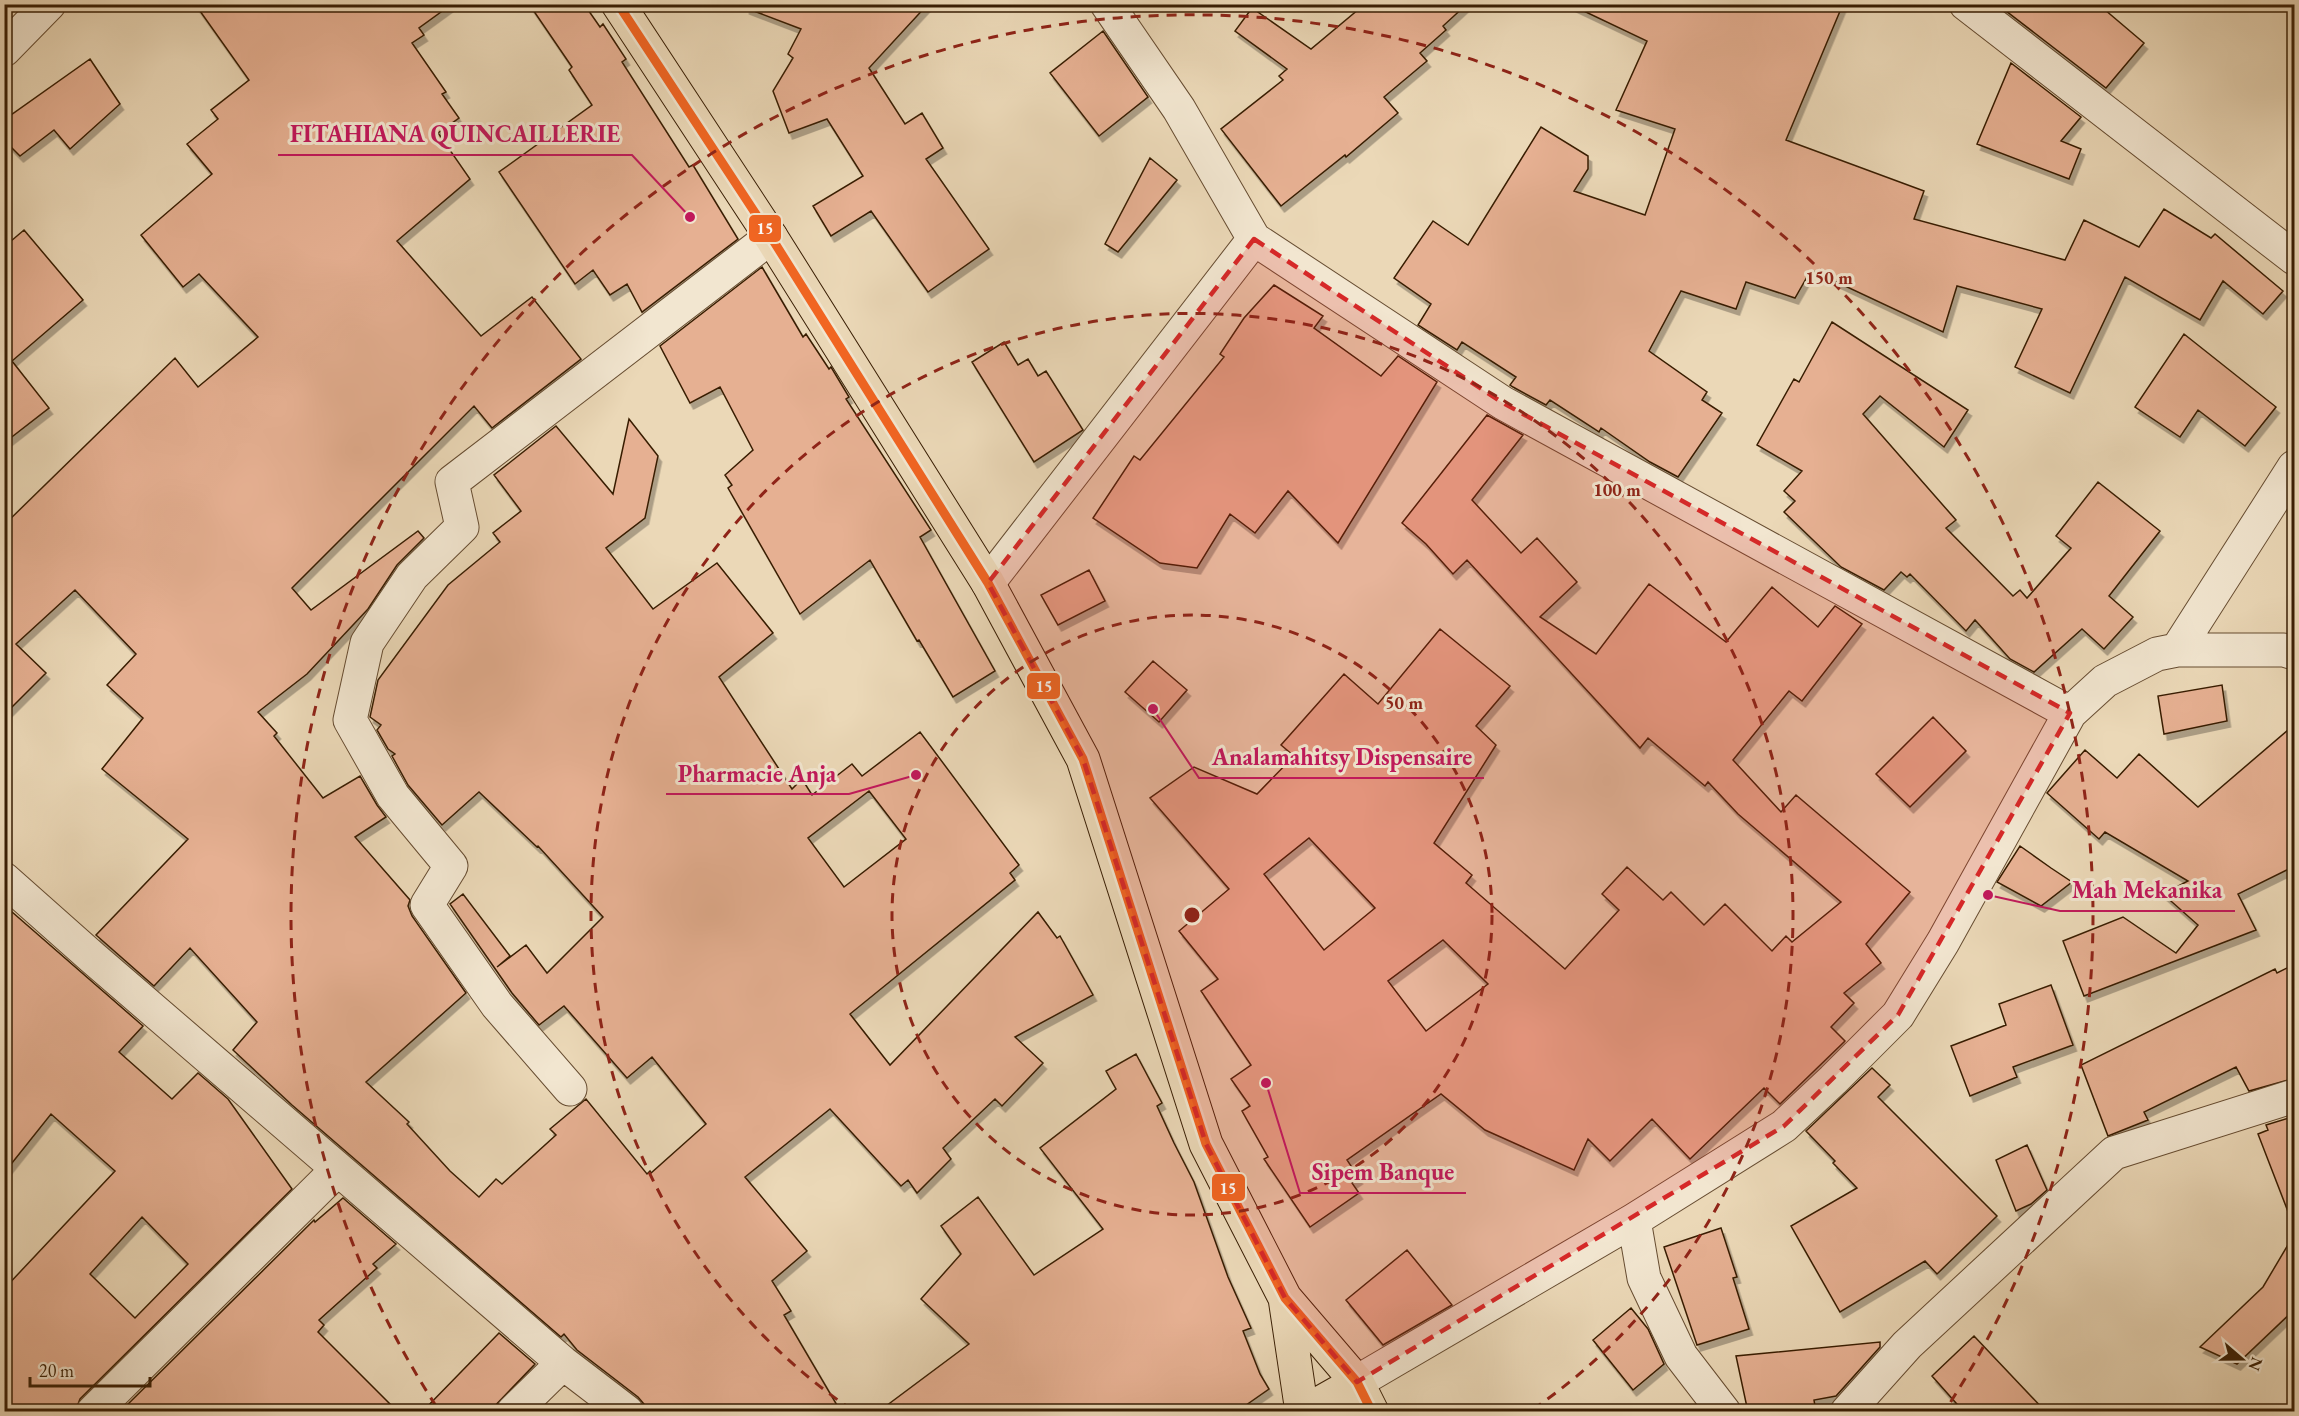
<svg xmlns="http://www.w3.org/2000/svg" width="2299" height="1416" viewBox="0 0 2299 1416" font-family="'EB Garamond',serif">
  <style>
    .building { fill: #e6b092; stroke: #391e04; stroke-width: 1.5; fill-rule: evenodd; filter: url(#shadow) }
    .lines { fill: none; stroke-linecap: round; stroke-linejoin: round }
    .minor-casing { stroke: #664c31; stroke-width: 35 }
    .major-casing { stroke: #391e04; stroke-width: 35 }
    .minor { stroke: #f2e6d0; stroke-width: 33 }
    .major { stroke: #ebd8b7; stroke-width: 33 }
    .bus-1-casing { stroke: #f2e6d0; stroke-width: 14 }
    .bus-1 { stroke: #f26522; stroke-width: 9 }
    .marked { fill: #d62828; fill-opacity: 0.2; stroke: #d62828; stroke-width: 4.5; stroke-dasharray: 12 8; stroke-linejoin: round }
    .ring { fill: none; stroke: #8f2418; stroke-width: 3; stroke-dasharray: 10 8 }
    .centre { fill: #8f2418; stroke: #f2e6d0; stroke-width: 3 }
    .ring-label { font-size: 18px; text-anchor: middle; font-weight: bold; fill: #8f2418; stroke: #f2e6d0; stroke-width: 6; stroke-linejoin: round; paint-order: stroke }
    .leader { fill: none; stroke: #c2185b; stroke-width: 2 }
    .callout-dot { fill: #c2185b; stroke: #f2e6d0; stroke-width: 2 }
    .callout-label { font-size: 24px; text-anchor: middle; font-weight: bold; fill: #c2185b; stroke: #f2e6d0; stroke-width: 6; stroke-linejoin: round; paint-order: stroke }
    .line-badge { stroke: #f2e6d0; stroke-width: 2 }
    .badge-label { font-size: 16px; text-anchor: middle; font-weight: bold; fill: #fff }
  </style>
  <defs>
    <filter id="shadow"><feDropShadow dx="3.5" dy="6" stdDeviation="0" flood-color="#0004"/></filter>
  </defs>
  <rect width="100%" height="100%" fill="#ebd8b7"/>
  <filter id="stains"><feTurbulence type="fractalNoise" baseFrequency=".00333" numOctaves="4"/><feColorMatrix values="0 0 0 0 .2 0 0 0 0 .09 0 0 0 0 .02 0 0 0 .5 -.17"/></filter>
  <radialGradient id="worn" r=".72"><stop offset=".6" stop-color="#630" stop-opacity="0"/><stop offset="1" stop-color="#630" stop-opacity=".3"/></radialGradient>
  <!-- building -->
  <path class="building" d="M195,4H452L419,28L424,35L412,43L446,92L442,94L459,118L438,133L470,179L397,241L481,336L532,297L581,359L492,428L474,406L292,588L311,610L418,531L424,538L397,565L368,609L307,674L258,712L277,733L274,736L323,798L360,776L377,805L386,817L355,837L410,900L408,906L412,916L466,993L366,1082L409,1122L407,1124L450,1171L479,1197L496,1179L502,1184L556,1135L550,1129L586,1099L647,1174L650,1171L651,1173L706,1124L652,1057L627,1078L564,1006L539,1025L512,993L450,904L463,894L510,956L497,967L526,945L547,973L603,917L538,846L537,847L479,792L442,825L408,785L392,756L395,754L388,749L377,730L381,725L370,717L378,680L448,585L500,542L493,533L521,511L494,475L556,426L613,494L629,419L658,456L645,518L606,548L653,609L717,563L773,633L719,677L792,789L802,779L812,795L852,764L862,776L920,732L1019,865L1010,873L1015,880L850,1014L890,1065L1038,912L1057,938L1060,936L1093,995L1015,1037L1043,1063L1002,1106L995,1099L943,1148L951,1159L917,1193L908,1180L901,1186L830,1109L745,1177L807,1251L772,1281L791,1311L784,1315L841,1412H645L644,1404L638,1397L577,1350L564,1334L561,1337L292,1105L233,1050L257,1022L190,948L154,986L96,935L188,839L102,769L143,718L107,685L136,654L75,590L16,644L46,673L4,715V525L175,358L198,387L258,337L199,274L183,287L141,235L212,174L187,144L218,119L211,110L249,80ZM869,791L906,839L844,887L808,838Z
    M529,4H584L600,27L603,24L626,59L622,62L689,167L693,165L738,239L642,312L627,284L610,295L593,270L575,284L499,172L592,105L569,70L572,67Z
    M746,4H928L869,68L905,124L922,113L943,148L926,159L989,249L928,292L871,211L831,236L813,206L863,176L827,119L789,133L773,91L793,58L788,54L801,29L746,8Z
    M1365,4H1467L1443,26L1446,30L1420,53L1427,61L1384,97L1398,113L1346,157L1345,155L1281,206L1221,129L1283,80L1279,76L1287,69L1235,31L1252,8L1311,49Z
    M1569,4H1843L1786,140L1924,191L1914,219L2065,260L2084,220L2139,247L2164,209L2211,238L2215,234L2283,291L2263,314L2223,281L2200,320L2125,277L2070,393L2015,367L2042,309L1957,286L1943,332L1811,270L1795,298L1746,282L1736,309L1681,291L1649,351L1707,392L1702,400L1722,413L1678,477L1650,462L1601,428L1599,432L1550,400L1546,405L1513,387L1510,385L1516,377L1462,342L1457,350L1418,325L1431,304L1394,278L1433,221L1468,245L1541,127L1588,156V169L1574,191L1645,215L1675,129L1616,110L1647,41Z
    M1997,4H2098L2144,43L2106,88Z
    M1103,31L1148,97L1099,136L1050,73Z
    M90,59L120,104L70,149L54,130L20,156L4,140V120Z
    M2011,63L2081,117L2061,141L2081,149L2069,179L1977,144Z
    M1150,158L1177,180L1118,252L1105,244Z
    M24,230L83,300L12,361L49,408L4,443V247Z
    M762,267L803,337L806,334L829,369L831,367L849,397L846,399L931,530L920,537L995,671L953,697L919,640L917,641L870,560L800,614L728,488L732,485L725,475L753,450L720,387L690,403L660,346Z
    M1274,285L1323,316L1314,328L1381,376L1398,356L1437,382L1338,543L1288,491L1255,533L1230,514L1197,568L1160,563L1093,518L1134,456L1140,460L1224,357L1220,354L1244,318Z
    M1832,322L1968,410L1944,447L1880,396L1863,414L1956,520L1946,528L2013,596L2020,590L2027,598L2071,548L2056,536L2098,482L2160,531L2109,596L2133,617L2104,649L2082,629L2034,672L2010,659L1975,620L1966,631L1910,574L1907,577L1901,572L1884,590L1841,567L1784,512L1795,501L1784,491L1802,471L1757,445L1794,379L1799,382Z
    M2184,334L2276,407L2245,446L2198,410L2180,437L2135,407Z
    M1004,342L1018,365L1028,359L1038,376L1046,371L1083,430L1034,462L972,362Z
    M1487,415L1523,435L1472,500L1521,553L1537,538L1577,582L1540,617L1596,654L1649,584L1726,642L1772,587L1818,627L1835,606L1862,624L1802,701L1789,691L1733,760L1781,812L1796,795L1910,892L1866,944L1881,963L1844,993L1854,1003L1831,1027L1845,1041L1780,1104L1764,1088L1690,1159L1652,1119L1610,1161L1588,1139L1574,1170L1485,1130L1441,1094L1347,1160L1359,1178L1352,1183L1359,1193L1310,1227L1264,1159L1268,1157L1242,1111L1250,1106L1231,1079L1251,1065L1201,991L1218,979L1179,931L1229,889L1150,798L1194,767L1257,794L1294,756L1281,745L1344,674L1378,704L1440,629L1510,686L1476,726L1496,745L1434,843L1472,875L1466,883L1565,969L1619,910L1602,894L1627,867L1663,900L1671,892L1704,925L1725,904L1772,951L1786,936L1792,942L1841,902L1738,814L1708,782L1705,786L1648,738L1640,748L1467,560L1453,574L1426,544L1402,523ZM1309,838L1375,908L1324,950L1264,874ZM1443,940L1488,984L1426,1031L1388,981Z
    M1089,570L1105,601L1058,625L1041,595Z
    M1153,661L1187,690L1159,722L1125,692Z
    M2222,685L2227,721L2164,734L2158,696Z
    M1933,717L1966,751L1910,807L1876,774Z
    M2295,724V866L2238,894L2256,930L2084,996L2063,941L2123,917L2176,953L2198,925L2163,894L2188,881L2105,832L2099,839L2047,793L2085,750L2117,778L2139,754L2198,807Z
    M2020,846L2051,868L2072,882L2041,906L1997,882Z
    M4,905L143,1026L119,1052L172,1099L198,1073L228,1099L292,1189L80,1399L75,1412H4V1289L115,1171L51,1114L4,1173ZM142,1217L188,1264L135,1318L90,1274Z
    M2295,964V1078L2249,1091L2236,1067L2144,1112L2148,1120L2108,1136L2081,1065L2275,969L2277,973Z
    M2051,985L2073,1045L2013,1067L2017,1077L1970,1096L1951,1046L2006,1025L1999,1004Z
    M1136,1054L1162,1103L1157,1106L1174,1143L1194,1182L1228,1277L1251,1328L1243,1331L1260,1374L1269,1389L1236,1412H878L969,1344L921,1299L961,1254L941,1226L978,1197L1034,1275L1103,1229L1040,1148L1116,1089L1106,1071Z
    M1872,1068L1890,1085L1878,1097L1997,1216L1937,1274L1925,1261L1840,1312L1791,1226L1857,1188L1833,1163L1835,1161L1806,1131Z
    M2295,1116V1222H2292L2258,1134L2268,1130L2266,1125Z
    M2027,1145L2047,1190L2031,1204L2016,1211L1996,1160Z
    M343,1198L396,1244L373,1264L377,1268L319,1320L324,1325L318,1332L398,1412H120L314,1220L315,1222Z
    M1721,1228L1737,1277L1733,1278L1749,1329L1697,1345L1664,1247Z
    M2295,1233V1309L2237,1364L2200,1347L2263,1287Z
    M1407,1250L1452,1305L1383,1345L1346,1300Z
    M1631,1308L1648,1329L1664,1364L1633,1390L1593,1340Z
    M499,1333L535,1364L489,1412H422Z
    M1974,1336L2046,1412H1964L1932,1376Z
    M1880,1342V1347L1836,1396L1814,1400L1816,1412H1748L1736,1356Z"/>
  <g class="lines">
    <defs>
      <path id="minor" d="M1107,4L1179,109L1254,239
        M1966,4L2294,258
        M4,50L49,4
        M988,583L1254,239L1503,403L2070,713L1943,942L1898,1015L1833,1080L1784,1126L1634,1220L1357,1382
        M2177,650L2294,467
        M2070,713L2105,681L2157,654L2177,650H2284L2294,653
        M4,879L93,958L563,1363L627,1412
        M570,1089L497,1005L427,905L451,866L393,796L350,720L367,643L412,576L462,527L452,482L771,237
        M1634,1220L1644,1278L1681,1356L1724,1412
        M93,1412L337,1170
        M513,1412L563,1363
        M1847,1412L1907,1345L2114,1153L2294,1096"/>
      <path id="major" d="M618,4L771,237L988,583L1083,759L1206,1144L1285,1298L1357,1382L1372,1412
        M1285,1298L1302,1412
        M1304,1412L1357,1382"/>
    </defs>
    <!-- minor casing -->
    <use href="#minor" class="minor-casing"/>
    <!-- major casing -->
    <use href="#major" class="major-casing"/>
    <!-- minor -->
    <use href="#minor" class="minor"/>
    <!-- major -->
    <use href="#major" class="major"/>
    <defs>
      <path id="bus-1" d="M618,4L771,237L988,583L1083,759L1206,1144L1285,1298L1357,1382L1372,1412"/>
    </defs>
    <!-- bus-1 casing -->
    <use href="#bus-1" class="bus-1-casing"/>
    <!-- bus-1 -->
    <use href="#bus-1" class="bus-1"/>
  </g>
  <!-- marked area -->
  <path class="marked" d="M1254,239L1503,403L2070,713L1898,1015L1784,1126L1357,1382L1285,1298L1206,1144L1083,759L988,583Z"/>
  <!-- distance rings -->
  <g class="ring">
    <circle cx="1192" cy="915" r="300"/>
    <path d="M852 1410A601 601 0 1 1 1532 1410"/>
    <path d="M436 1406A901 901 0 1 1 1948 1406"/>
  </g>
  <circle cx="1192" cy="915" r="9" class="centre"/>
  <g class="ring-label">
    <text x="1829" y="284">150 m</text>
    <text x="1617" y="496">100 m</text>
    <text x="1404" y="709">50 m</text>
  </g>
  <!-- callouts -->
  <path class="leader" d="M690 217L632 155H278M1153 709L1199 778H1484M916 775L849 794H666M1988 895L2060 911H2235M1266 1083L1300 1193H1466"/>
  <g class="callout-dot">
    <circle cx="690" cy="217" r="6"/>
    <circle cx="1153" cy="709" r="6"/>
    <circle cx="916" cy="775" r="6"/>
    <circle cx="1988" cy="895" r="6"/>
    <circle cx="1266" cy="1083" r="6"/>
  </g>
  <g class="callout-label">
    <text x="455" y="142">FITAHIANA QUINCAILLERIE</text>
    <text x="1342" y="765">Analamahitsy Dispensaire</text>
    <text x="757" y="782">Pharmacie Anja</text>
    <text x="2147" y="898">Mah Mekanika</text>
    <text x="1383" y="1180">Sipem Banque</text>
  </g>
  <g class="line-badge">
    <rect x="748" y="214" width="34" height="29" rx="6" fill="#f26522"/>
    <rect x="1026" y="672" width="35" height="28" rx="6" fill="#f26522"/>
    <rect x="1211" y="1173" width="35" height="29" rx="6" fill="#f26522"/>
  </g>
  <g class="badge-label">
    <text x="765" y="234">15</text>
    <text x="1044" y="692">15</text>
    <text x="1228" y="1194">15</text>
  </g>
  <!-- margin -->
  <rect width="2299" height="1416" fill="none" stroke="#ebd8b7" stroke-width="24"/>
  <rect x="6" y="6" width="2287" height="1404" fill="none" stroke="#391e04" stroke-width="3"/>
  <rect x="12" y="12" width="2275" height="1392" fill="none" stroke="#391e04" stroke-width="1.5"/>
  <!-- north arrow -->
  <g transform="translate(2242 1359) rotate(110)" stroke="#f2e6d0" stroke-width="4.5" paint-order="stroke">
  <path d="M0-4.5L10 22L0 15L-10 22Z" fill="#391e04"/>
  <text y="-9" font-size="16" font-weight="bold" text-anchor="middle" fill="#391e04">N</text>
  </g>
  <!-- scale -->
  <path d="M30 1377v9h120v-9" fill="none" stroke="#391e04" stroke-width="3"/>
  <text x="39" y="1377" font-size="18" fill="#391e04" stroke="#f2e6d0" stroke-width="4.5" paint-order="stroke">20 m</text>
  <rect width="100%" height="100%" filter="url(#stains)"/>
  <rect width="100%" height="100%" fill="url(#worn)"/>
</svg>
